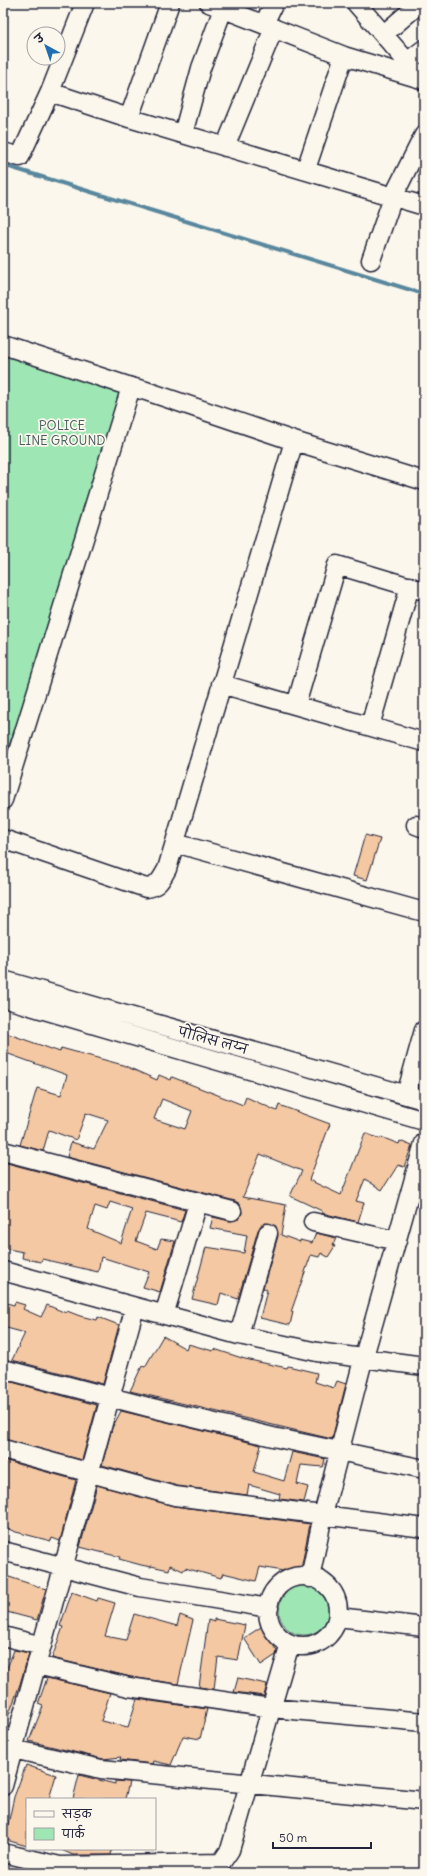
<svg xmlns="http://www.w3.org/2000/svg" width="427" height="1876" viewBox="0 0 427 1876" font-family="Delius,'Playpen Sans Deva',sans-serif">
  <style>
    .green { fill: #9ee6b3; stroke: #608477 }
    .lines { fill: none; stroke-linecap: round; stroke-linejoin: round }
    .stream { stroke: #59879d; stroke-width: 4 }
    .building { fill: #f3c8a2; stroke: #22223b; fill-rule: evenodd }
    .minor-casing { stroke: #22223b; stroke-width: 21 }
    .minor { stroke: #fbf7ec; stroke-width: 18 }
    .labels { text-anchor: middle; stroke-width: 3.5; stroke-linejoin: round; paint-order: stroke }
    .park-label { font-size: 13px; fill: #475d5f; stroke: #fbf7ec }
    .street-label { font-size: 13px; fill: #22223b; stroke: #fbf7ec }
  </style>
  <rect width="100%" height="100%" fill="#fbf7ec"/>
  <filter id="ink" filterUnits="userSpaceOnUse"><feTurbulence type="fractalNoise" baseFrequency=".025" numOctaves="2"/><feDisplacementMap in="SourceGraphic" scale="8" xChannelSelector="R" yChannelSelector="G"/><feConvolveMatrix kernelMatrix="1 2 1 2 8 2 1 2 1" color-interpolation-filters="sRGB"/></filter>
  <g filter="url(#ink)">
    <!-- green -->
    <path class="green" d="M3,353L139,394L3,761Z
      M279 1610a25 25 0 1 1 50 0a25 25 0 1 1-50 0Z"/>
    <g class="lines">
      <!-- stream -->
      <path class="stream" d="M3,165L424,294"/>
    </g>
    <!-- building -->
    <path class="building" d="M365,835L380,839L367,880L353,876Z
      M3,1032L60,1052L61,1048L123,1065L157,1080L159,1075L171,1080L172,1077L243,1105L246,1097L277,1111L279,1105L330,1124L309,1180L341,1195L365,1133L380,1139L381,1137L399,1144L400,1141L412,1146L404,1167L398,1165L382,1190L365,1179L356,1201L364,1203L358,1222L322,1213V1211L290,1196L302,1171L260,1154L243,1197L286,1205L281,1235L300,1242V1240L312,1243L316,1233L336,1238L333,1245L335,1246L328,1257L321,1253L319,1257L311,1255L291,1312H293L290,1325L260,1318L267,1290L263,1288L278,1236L276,1226L266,1223L261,1225L258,1230L238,1299L221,1293L218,1305L192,1299L206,1247L244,1253L247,1235L210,1228L213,1217L230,1221L239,1219L242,1213L240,1204L235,1201L67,1157L71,1142L94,1149L108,1120L86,1113L76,1140L49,1130L43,1151L20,1145L37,1088L61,1095L67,1075L3,1052ZM162,1099L192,1111L185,1129L154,1119Z
      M3,1162L185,1210L181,1222L146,1213L136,1241L157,1249L161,1239L175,1241L160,1292L143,1287L149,1272L101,1257L98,1272L42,1259L41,1262L22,1258L23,1252L3,1248ZM110,1202L132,1209L121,1243L88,1229L95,1206L107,1210Z
      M3,1302L14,1305L15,1302L25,1305L23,1309L41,1317L47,1305L66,1313L67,1311L80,1316L97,1320L98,1317L119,1325L103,1384L12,1360L25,1333L3,1327Z
      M163,1336L186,1349L188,1344L213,1351L214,1349L245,1359L287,1368L288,1366L317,1373L315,1382L334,1388L337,1381L346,1384L332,1439L130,1391L142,1366L145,1367Z
      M8,1381L97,1405L82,1460L3,1439V1385L6,1387Z
      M121,1411L261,1445L254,1472L284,1481L292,1452L325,1459L323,1467L301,1465L297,1484L308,1487L304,1502L279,1499L280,1494L249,1485L247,1495L177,1486L102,1465L112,1428Z
      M3,1460L76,1480L60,1541L52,1538L51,1541L16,1532L3,1527Z
      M97,1485L174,1506L310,1524L300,1574L260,1567L256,1581L223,1573L221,1578L185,1568L183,1571L170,1565L169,1570L151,1566V1567L141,1565L119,1559L120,1557L80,1547Z
      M3,1575L46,1589L37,1620L3,1611Z
      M72,1592L97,1601L98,1598L115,1603L105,1636L126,1640L134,1614L177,1626L180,1615L193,1620L178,1684L131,1677L52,1658L63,1627L60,1626Z
      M214,1619L245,1625L238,1660L218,1657L214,1689L199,1687L208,1620L214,1622Z
      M261,1627L277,1651L276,1655L261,1665L244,1638Z
      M14,1650L29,1653L20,1684L4,1728L3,1679Z
      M47,1678L110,1693L101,1721L128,1727L137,1699L207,1709L200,1739L183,1736L171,1765L153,1761L152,1764L120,1760L121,1757L103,1759L29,1741L43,1706L38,1704Z
      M238,1678L267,1684L264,1696L234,1692Z
      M26,1765L56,1775L49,1799H27V1846L3,1839V1828L7,1829L14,1797Z
      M79,1775L115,1784V1781L129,1782L125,1799H73Z
      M59,1849H112L111,1855H73Z"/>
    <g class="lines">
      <defs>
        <path id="minor" d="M209,3L344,56L424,80
          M356,3L423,80
          M264,24L274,3
          M384,34L420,3
          M407,62L424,49
          M50,92L129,118L424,206
          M129,118L170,3
          M183,134L201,68L223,9
          M225,147L274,28
          M3,152L20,157L50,92L85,3
          M306,169L344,56
          M371,260L393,197L424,135
          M3,345L131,387L146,391L294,441
          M221,684L424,742
          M296,705L337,565L424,591
          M370,726L410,586
          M3,800L131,387
          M416,825L424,828
          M3,839L146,888C158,887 161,880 167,869L294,441L424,481
          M175,843L424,912
          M3,980L424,1100
          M3,998C144,1038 283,1081 424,1121
          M406,1095L424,1030
          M3,1151L232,1211
          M313,1222L397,1241
          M3,1271L239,1335L317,1352L424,1366
          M164,1315L198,1203
          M239,1335L268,1233
          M3,1369L148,1407L273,1437L424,1469
          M3,1449L175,1496L424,1528
          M3,1551L140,1587L269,1608
          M268 1611a35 35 0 1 1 70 0a35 35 0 1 1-70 0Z
          M310,1578L323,1515L363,1360L424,1143
          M338,1617L424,1627
          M3,1636L42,1646
          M37,1665L129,1687L271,1708L424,1722
          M13,1749L101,1769L424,1801
          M3,1786L135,1307
          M3,1853L60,1866L221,1863
          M214,1873L230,1850L290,1644"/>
      </defs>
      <!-- minor casing -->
      <use href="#minor" class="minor-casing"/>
      <!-- minor -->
      <use href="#minor" class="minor"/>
    </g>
  </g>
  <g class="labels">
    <!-- park labels -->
    <g class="park-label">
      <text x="62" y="430">POLICE<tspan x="62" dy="15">LINE GROUND</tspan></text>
    </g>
    <!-- street labels -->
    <g class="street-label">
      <text transform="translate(213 1040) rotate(15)" y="5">पोलिस लय्न</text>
    </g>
  </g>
  <!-- margin -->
  <rect width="427" height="1876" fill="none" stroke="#fbf7ec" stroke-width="16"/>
  <rect x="8" y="8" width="411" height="1860" fill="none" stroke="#22223b" stroke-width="1.5" filter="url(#ink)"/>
  <!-- legend -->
  <rect x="26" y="1798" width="130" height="52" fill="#fbf7ec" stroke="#a4a2a5"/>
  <rect x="34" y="1811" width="20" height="6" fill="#fbf7ec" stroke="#a4a2a5"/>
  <text x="62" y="1818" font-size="12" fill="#22223b">सड़क</text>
  <rect x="34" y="1828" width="20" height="12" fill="#9ee6b3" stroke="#a4a2a5"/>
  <text x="62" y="1838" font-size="12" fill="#22223b">पार्क</text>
  <!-- north arrow -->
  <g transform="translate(46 46) rotate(320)"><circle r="19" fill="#fbf7ec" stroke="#a4a2a5"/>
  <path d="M0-3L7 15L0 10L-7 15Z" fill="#1f6fb2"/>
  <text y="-6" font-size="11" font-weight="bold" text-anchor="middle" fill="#22223b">उ</text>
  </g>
  <!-- scale -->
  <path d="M273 1842v6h98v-6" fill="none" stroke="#22223b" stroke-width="2"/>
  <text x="279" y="1842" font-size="12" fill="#22223b" stroke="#fbf7ec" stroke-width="3" paint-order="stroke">50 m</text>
</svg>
